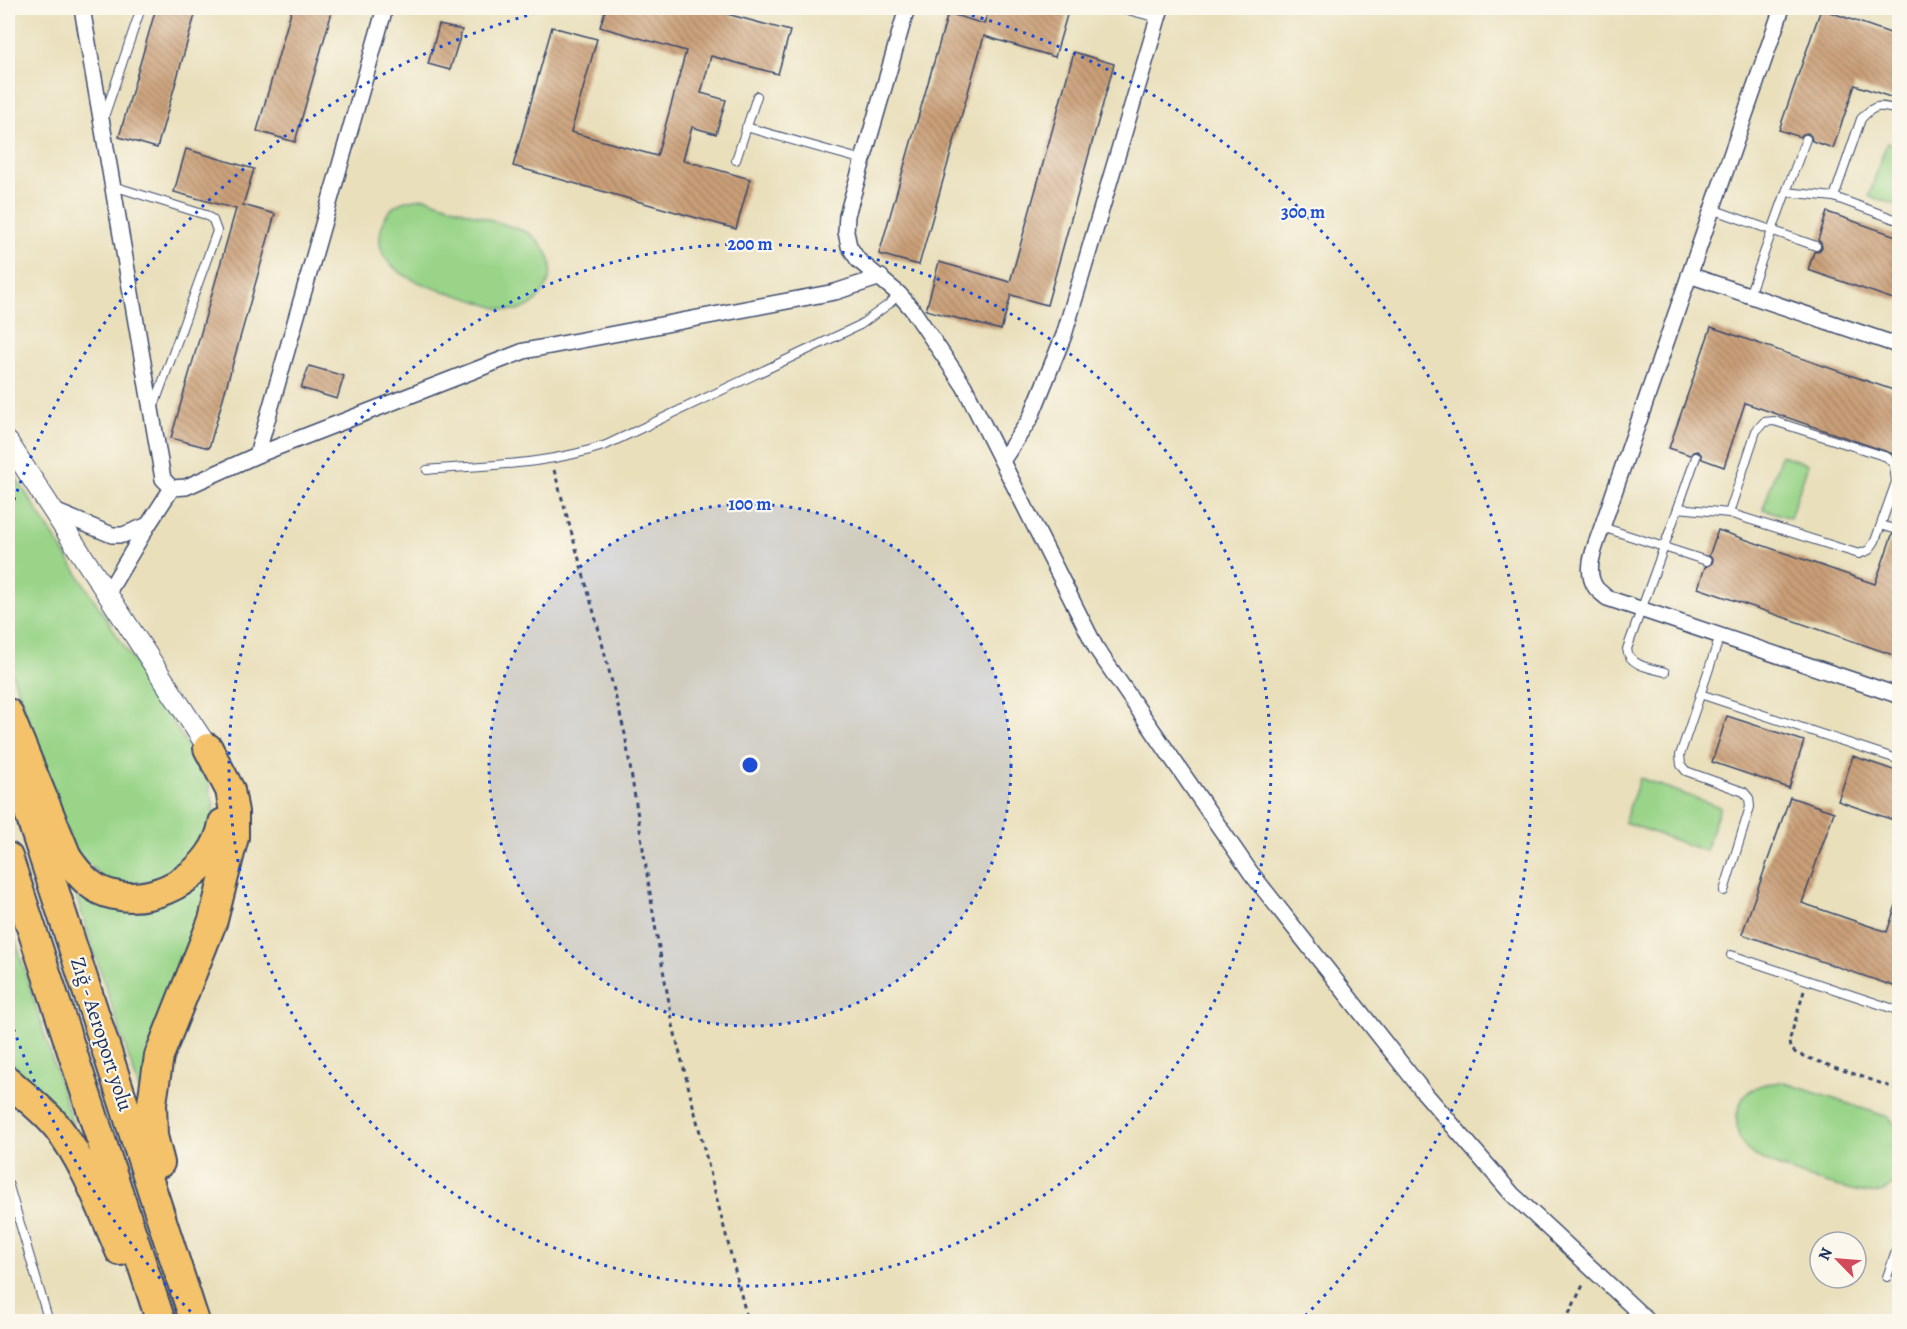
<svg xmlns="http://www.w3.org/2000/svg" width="1907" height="1329" viewBox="0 0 1907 1329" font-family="Alegreya,serif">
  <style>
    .green { fill: #99d488; stroke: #5a8273; stroke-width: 1.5 }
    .building { fill: url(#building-back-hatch) }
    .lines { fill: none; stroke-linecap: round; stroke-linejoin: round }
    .service-casing { stroke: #3a496c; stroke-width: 10 }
    .minor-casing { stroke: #3a496c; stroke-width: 18 }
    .tertiary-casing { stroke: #3a496c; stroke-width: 22 }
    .motorway-casing { stroke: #3a496c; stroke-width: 32 }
    .path { stroke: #3a496c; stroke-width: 3; stroke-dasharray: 4.5 4.5; stroke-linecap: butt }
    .service { stroke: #fff; stroke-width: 8 }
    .minor { stroke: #fff; stroke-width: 15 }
    .tertiary { stroke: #fff; stroke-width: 20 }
    .motorway { stroke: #f3c26a; stroke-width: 28 }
    .ring { fill: none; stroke: #1d4ed8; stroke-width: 3; stroke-dasharray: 3 6 }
    .labels { text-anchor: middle; stroke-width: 4.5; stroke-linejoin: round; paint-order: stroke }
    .street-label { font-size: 21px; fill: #1b2f5e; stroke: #fbf7ec }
    .centre { fill: #1d4ed8; stroke: #fbf7ec; stroke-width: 3 }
    .ring-label { font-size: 18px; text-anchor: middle; font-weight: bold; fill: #1d4ed8; stroke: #fbf7ec; stroke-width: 4.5; stroke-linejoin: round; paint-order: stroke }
  </style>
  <defs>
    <pattern id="building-back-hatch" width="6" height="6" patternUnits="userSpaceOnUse" patternTransform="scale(1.5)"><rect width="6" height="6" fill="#ca9f77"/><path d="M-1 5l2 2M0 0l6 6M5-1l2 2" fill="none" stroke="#a38265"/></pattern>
  </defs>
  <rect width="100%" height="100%" fill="#fbf7ec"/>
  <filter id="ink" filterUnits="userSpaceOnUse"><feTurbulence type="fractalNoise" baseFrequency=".0167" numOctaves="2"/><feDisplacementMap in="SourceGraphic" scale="12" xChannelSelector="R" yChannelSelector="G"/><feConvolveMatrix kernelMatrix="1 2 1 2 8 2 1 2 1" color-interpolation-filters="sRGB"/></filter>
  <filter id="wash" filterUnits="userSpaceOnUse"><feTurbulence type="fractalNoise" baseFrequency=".008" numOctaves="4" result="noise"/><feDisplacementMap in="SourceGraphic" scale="24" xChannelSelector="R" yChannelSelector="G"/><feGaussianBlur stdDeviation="1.35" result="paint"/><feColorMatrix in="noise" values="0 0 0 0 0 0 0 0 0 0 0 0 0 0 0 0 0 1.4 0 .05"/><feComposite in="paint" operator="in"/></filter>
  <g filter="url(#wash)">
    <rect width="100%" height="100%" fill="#e9dfbb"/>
    <!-- green -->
    <path class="green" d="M1887,142L1899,146V194L1896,205L1869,196Z
      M426,198C452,207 478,216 504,224C513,228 526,230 533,236C542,244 551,254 551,267C551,285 537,308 517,310C504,312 489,305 477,301C441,289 363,277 383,223C390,202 407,199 426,198Z
      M1781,455L1808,464L1790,518L1763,509Z
      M8,465L206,774L214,806L213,823L197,858L160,882L110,884L73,849L8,662Z
      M1640,778L1720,807L1705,851L1624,822Z
      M214,866L213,877L143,1101L71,881L86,896Z
      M8,916L73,1126L8,1059Z
      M1783,1082L1888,1117L1899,1129L1898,1179C1891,1186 1886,1192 1876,1193C1859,1197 1759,1163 1747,1150C1732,1134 1733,1101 1753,1089C1762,1083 1773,1083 1783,1082Z"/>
    <g id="blocks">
      <!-- building -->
      <path class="building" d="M156,8H197L157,148L119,137Z
        M292,8H333L295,142L257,131Z
        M606,8H705L790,31L778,74L711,56L701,93L726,100L716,134L692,127L683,160L750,179L736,229L513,166L552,27L597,39L571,132L657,156L686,51L600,27Z
        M989,8H1069L1055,57L984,36L919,265L879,254L948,13L984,24Z
        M1821,9L1899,36V100L1855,85L1833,148L1812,141L1811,136L1808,133L1803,134L1800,137L1779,130Z
        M439,25L462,30L450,70L428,64Z
        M1074,52L1114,64L1047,305L1011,295L1001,330L926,310L939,262L1010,282Z
        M186,149L254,169L243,205L275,214L209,448L171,438L236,209L174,192Z
        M1827,212L1899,237V301L1808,270L1814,252L1819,251L1822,247L1821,243L1818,240Z
        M1711,327L1899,392V456L1745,403L1724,467L1702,459L1701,454L1697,451L1693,452L1690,455L1669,448Z
        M309,366L344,376L337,399L301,388Z
        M1718,530L1875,584L1892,535L1899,531V657L1698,588L1705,567L1712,563L1713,559L1709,556Z
        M1727,716L1804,741L1789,788L1712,762Z
        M1853,756L1899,772V822L1838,801Z
        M1790,797L1834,812L1802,903L1887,932L1897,902H1899V988L1742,934Z"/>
    </g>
  </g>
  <g filter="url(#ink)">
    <use href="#blocks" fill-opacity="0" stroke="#3a496c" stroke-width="1.5"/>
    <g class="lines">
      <defs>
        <path id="service" d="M1120,8L1158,18
          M104,117L141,8
          M746,127L863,160
          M736,160L757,96
          M113,186L206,215L213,220L217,231L154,406
          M1786,192L1806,139
          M1834,197L1861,119C1875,103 1881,105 1900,111
          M1712,209L1816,246
          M1749,295L1786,192L1834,197L1900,221
          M427,470C486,465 548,465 606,445L860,325L889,304L899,294
          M1678,508L1696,457
          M1881,525L1894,529
          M1602,527L1707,561
          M1720,636L1680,755L1681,765L1686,771L1744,792L1749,798L1750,807L1724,891
          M1665,672C1651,668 1629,666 1627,649L1678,508L1729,513L1756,431L1764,422L1774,421L1887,457L1894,465L1896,482L1875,541L1869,550L1859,554L1729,513
          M1700,694L1900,760
          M1731,955L1900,1011
          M8,1183L49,1322
          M1887,1277L1900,1240"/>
        <path id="minor" d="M82,8L163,479L172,488L186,487L257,455L524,351L835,292L881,277
          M907,8L847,215L846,232L849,246L858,260L899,294L912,309L964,386L1096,648L1251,873L1422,1090L1512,1194L1649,1322
          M1782,8L1602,527C1596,545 1583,570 1596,588C1598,591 1604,595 1607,598L1900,696
          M1689,275L1900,346
          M257,455L385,8
          M1002,461L1030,419L1064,335L1161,8
          M52,510L112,535H123L148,525
          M107,594L148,525L172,488"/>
        <path id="tertiary" d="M8,442L208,748"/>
        <path id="motorway" d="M8,713L68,859C80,876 93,891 114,895C160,906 216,869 223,823
          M8,748L195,1322
          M8,857L161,1322
          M8,1081C24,1096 44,1110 58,1128C86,1164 102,1210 120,1251
          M160,1163L153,1136L152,1103L159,1056L213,920L234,837V812L230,790L208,748"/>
      </defs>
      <!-- service casing -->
      <use href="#service" class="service-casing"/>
      <!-- minor casing -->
      <use href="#minor" class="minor-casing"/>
      <!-- tertiary casing -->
      <use href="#tertiary" class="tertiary-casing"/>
      <!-- motorway casing -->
      <use href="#motorway" class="motorway-casing"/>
      <!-- path -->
      <path class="path" d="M554,470L598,627L625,734L656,931L674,1030L748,1322
        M1804,991L1789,1042L1790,1048L1797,1054L1900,1090
        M1565,1322L1584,1283"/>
      <!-- service -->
      <use href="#service" class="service"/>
      <!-- minor -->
      <use href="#minor" class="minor"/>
      <!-- tertiary -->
      <use href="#tertiary" class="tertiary"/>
      <!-- motorway -->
      <use href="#motorway" class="motorway"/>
    </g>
  </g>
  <!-- distance rings -->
  <circle cx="750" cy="765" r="261" fill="#1d4ed8" fill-opacity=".12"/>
  <g class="ring">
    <circle cx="750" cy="765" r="261"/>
    <circle cx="750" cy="765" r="521"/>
    <path d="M197 1318A782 782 0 0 1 8 1013M8 517A782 782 0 0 1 554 8M946 8A782 782 0 0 1 1303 1318"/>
  </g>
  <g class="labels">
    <!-- street labels -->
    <g class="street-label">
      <text transform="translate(102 1034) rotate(72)" y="7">Zığ - Aeroport yolu</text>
    </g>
  </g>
  <circle cx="750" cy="765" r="9" class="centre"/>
  <g class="ring-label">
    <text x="1303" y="218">300 m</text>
    <text x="750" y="250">200 m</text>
    <text x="750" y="510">100 m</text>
  </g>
  <!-- margin -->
  <rect width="1907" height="1329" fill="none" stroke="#fbf7ec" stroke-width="30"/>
  <!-- north arrow -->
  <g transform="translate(1838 1260) rotate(295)"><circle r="28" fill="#fbf7ec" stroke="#a1a7b3" stroke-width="1.5"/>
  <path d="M0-4.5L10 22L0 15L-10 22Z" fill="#d1495b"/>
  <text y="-9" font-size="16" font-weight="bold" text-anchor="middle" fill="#1b2f5e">N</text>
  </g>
</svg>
